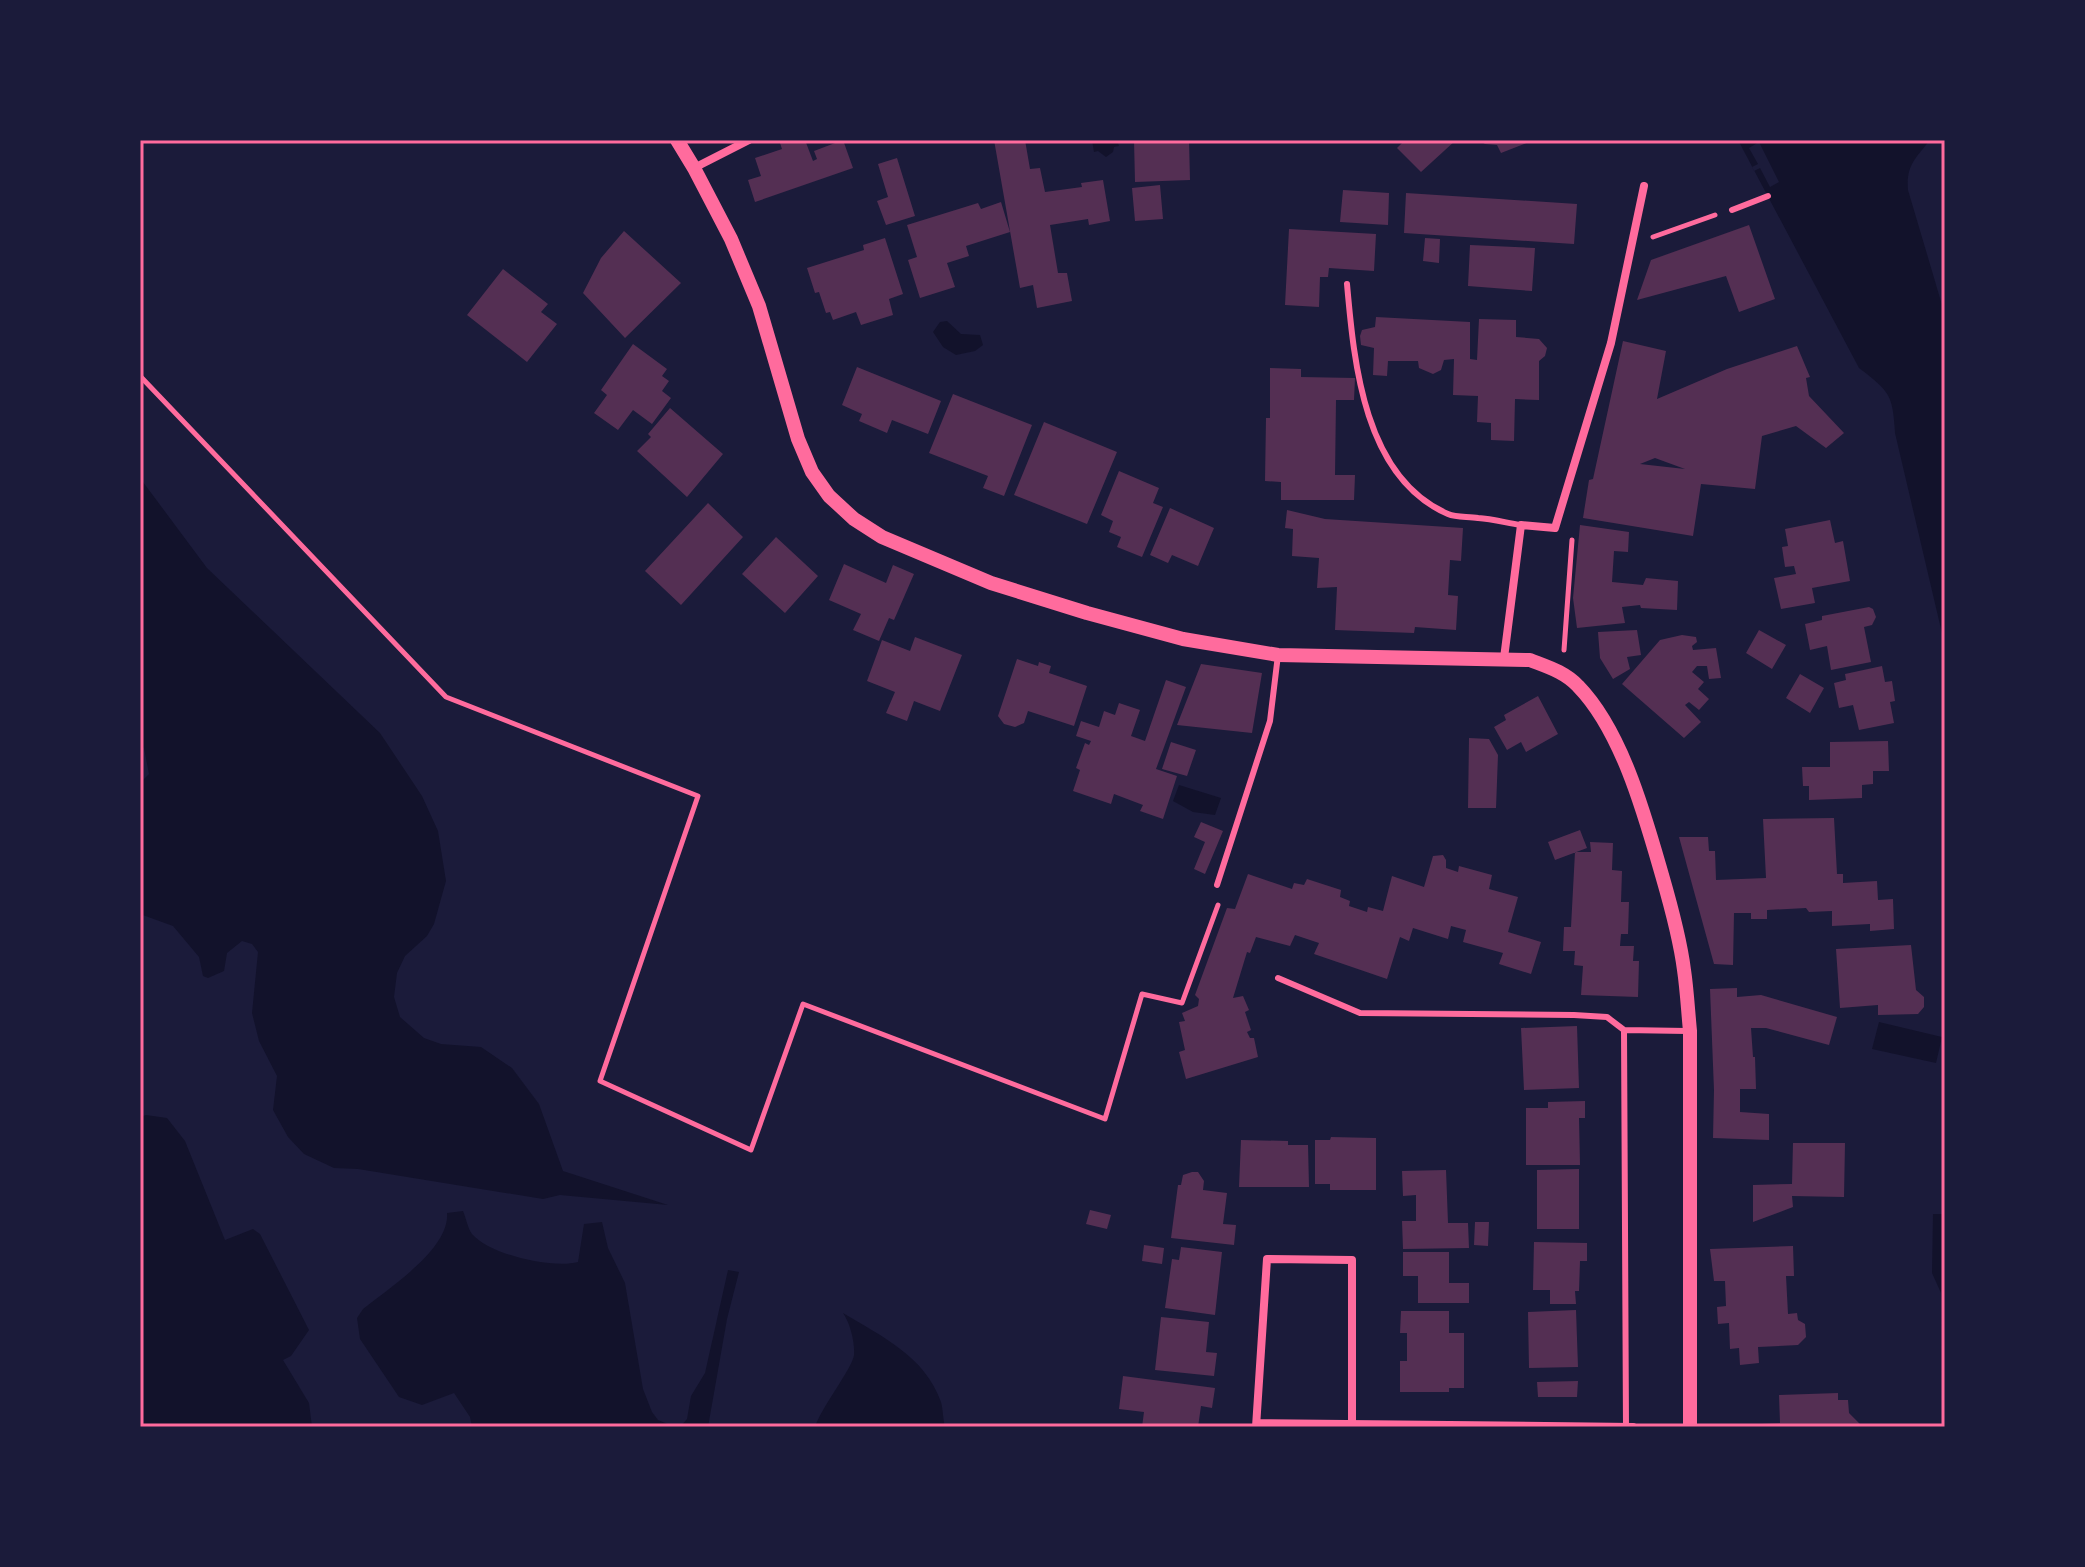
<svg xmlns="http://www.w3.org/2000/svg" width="2085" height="1567" viewBox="0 0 2085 1567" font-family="Rubik,sans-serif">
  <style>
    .water { fill: #12122b }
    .pier { fill: #1b1b3a }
    .building { fill: #542f53; fill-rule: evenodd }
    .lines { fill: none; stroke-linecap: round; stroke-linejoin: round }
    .path { stroke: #ff6b9d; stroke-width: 5 }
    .service { stroke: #ff6b9d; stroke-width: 6 }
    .minor { stroke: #ff6b9d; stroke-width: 8 }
    .tertiary { stroke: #ff6b9d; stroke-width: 14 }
    .neatline { fill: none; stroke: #ff6b9d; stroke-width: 3 }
  </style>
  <rect width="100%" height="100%" fill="#1b1b3a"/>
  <!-- water -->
  <path class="water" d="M1092,140H1117L1119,146L1114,147L1113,152L1106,157L1098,151L1094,152Z
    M1738,140H1930C1916,158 1906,165 1908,190L1945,315V646L1895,433C1893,394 1889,391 1859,368Z
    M947,321L961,334L980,335L983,345L975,351L956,355L943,347L933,332L940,322Z
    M140,478L207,568L380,733L422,796L438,831L446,881L434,924L427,936L405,956L397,973L394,997L400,1017L424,1038L441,1044L481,1047L512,1068L539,1104L563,1171L668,1205L560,1195L543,1199L358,1169L334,1168L304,1154L288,1137L273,1110L277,1076L259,1041L252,1013L258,952L252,944L242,941L227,953L224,971L208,978L203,976L199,957L173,926L140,914V783L149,774L144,748L140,745Z
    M1179,785L1221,798L1215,815L1193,812L1173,801Z
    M1879,1022L1942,1037L1936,1063L1872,1049Z
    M146,1115L167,1118L185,1141L225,1240L253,1229L260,1234L309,1330L291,1356L283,1360L309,1403L312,1427H140V1117Z
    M463,1211C466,1218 468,1229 472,1234C490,1255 553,1269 578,1262L584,1224L602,1222L608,1248L625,1283L643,1389L652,1412L658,1420L675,1427H472L470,1417L454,1393L422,1405L399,1397L360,1339L357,1318L363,1309C389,1288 450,1249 447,1213Z
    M1933,1214H1945V1403L1942,1404L1941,1293L1932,1273Z
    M728,1270L739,1272L727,1319L708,1427H680L687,1419L691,1396L705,1373Z
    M843,1313C881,1336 925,1356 941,1402C943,1409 943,1419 945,1427H815C821,1408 853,1367 854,1355C855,1342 850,1323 843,1313Z"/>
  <!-- pier -->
  <path class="pier" d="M1759,142L1779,182L1770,187L1760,168L1754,171L1752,167L1758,164L1749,148Z"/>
  <!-- building -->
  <path class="building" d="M779,140H805L813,161L817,159L814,151L843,140L853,168L755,202L748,180L761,176L755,158L782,149Z
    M994,140H1025L1030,169L1040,168L1045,192L1082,187L1081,183L1103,180L1110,221L1089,225L1088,219L1050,225L1058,273H1067L1072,301L1037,308L1033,285L1020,288Z
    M1134,140H1189L1190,180L1135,182Z
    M1405,140H1456L1421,172L1397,148Z
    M1478,140H1534L1501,153L1497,145L1485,144Z
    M897,158L915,216L886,225L877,201L888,197L878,164Z
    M1160,185L1163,219L1135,221L1132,188Z
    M1343,190L1389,193L1388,225L1340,222Z
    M1406,193L1577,204L1574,244L1404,233Z
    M1001,202L1010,232L966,246L969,256L947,263L955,287L920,298L908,260L917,257L907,225L978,203L981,209Z
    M1749,225L1775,299L1739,312L1726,276L1637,300L1651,260Z
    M1289,229L1376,234L1374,271L1329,268L1328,277H1320L1319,307L1285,305Z
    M624,231L681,283L625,338L583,293L601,258Z
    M885,238L903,294L889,299L893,315L861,325L856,312L833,320L830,312L826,313L819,292L815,293L807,268L864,250L863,245Z
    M1425,238L1440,239L1439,263L1423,261Z
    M1470,245L1535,248L1532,291L1468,286Z
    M503,269L548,304L541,312L557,324L527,362L467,315Z
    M1376,317L1470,322V359L1477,360L1479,319L1516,320V337L1539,339L1547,348L1545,356L1539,361V400L1515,399L1514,441L1491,440V423L1477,422L1478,396L1453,395L1454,359L1444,360L1441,370L1433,374L1419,368L1418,361H1388L1387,376L1373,375L1374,348L1361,345L1360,336L1362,330L1375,327Z
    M1623,341L1666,351L1657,399L1727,369L1797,346L1810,377L1806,378L1809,396L1844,433L1826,448L1796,426L1762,436L1755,489L1701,484L1693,536L1583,518L1589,480L1593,479ZM1655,458L1685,469L1640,464Z
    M633,344L667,369L662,376L669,381L662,391L671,398L652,424L633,410L618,430L594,413L607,395L601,390Z
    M857,367L941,401L928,434L892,420L887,433L859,421L862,414L842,405Z
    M1270,368L1301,369V377L1355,378L1354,400H1336L1335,475H1355L1354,500H1281V482L1265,481L1266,418H1270Z
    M953,394L1032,425L1004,496L983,488L988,476L929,453Z
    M670,408L723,454L687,497L637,451L651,437L648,434Z
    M1044,422L1117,452L1087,524L1014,495Z
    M1119,471L1159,488L1153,503L1163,507L1142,557L1117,547L1121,537L1109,532L1113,521L1101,515Z
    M708,503L743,537L681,605L645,571Z
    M1170,508L1214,528L1198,566L1172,555L1168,563L1150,555Z
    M1287,510L1325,519L1463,528L1461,561L1450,560L1448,595L1458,596L1456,630L1415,627L1414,633L1335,630L1337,587L1317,588L1319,558L1292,556L1293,529L1285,528Z
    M1830,520L1835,543L1843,541L1850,581L1812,588L1815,603L1781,609L1774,578L1796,574L1794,566L1785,567L1782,547L1788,546L1785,529Z
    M1580,525L1629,532L1628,552L1614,551L1612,582L1643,585L1646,578L1678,581L1677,610L1641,608L1640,605L1622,607L1625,623L1577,628L1573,598Z
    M776,537L818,576L785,613L742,574Z
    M844,564L886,583L893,565L914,574L894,620L889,618L879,641L853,630L861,614L829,600Z
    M1869,607L1873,609L1876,617L1872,625L1864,627L1871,662L1831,670L1827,646L1810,650L1805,624L1822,620V616Z
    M1637,630L1641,655L1627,657L1630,669L1613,679L1600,658L1598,632Z
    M1759,630L1786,645L1772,669L1746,653Z
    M1682,635L1696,637L1697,642L1692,646L1693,650L1716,648L1721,678L1709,679L1707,666H1697L1692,672L1704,682L1698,689L1709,699L1699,710L1689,702L1685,705L1701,722L1684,738L1622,684L1660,640Z
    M915,637L962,655L940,711L914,701L907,721L886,713L895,692L867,681L882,640L910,651Z
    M1017,659L1038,666L1039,662L1051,666L1049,673L1087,686L1074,726L1028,711L1024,723L1015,727L1004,724L998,716Z
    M1201,664L1262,673L1252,733L1177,725Z
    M1882,666L1885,682L1892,681L1895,701L1890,702L1894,723L1859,730L1853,705L1839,708L1834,683L1846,680L1845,674Z
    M1800,674L1824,688L1810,713L1786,698Z
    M1166,680L1186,687L1156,769L1177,776L1163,819L1140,811L1143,805L1114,794L1111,804L1073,791L1080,770L1076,768L1085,743L1089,745L1091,741L1076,736L1081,721L1099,727L1104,711L1115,715L1119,703L1140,710L1131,736L1145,741Z
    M1538,696L1558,734L1526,752L1521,742L1507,750L1494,727L1506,720L1504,715Z
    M1469,738L1489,739L1498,755L1496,808H1468Z
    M1888,741L1889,771H1873V784L1862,785V798L1809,800V786H1803L1802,767H1830V742Z
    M1171,742L1196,750L1187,776L1162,769Z
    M1834,818L1837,874H1843V883L1877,881L1878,900L1893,899L1894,929L1870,931V924L1832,926V911L1809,912L1806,908L1767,910V919H1751V913H1734L1733,965L1714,964L1679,837H1708L1709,851H1715L1716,880L1766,878L1763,819Z
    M1201,822L1223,831L1205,874L1194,869L1205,842L1194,837Z
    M1580,830L1587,848L1555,860L1548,842Z
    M1590,842L1613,843L1612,870L1622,871L1621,902H1629L1628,934H1621L1620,946H1634L1633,961H1639L1638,997L1581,995L1583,966L1574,965L1575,951H1563L1564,927H1571L1575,852H1591Z
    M1443,855L1446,860V868L1458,872L1459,866L1492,875L1489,889L1518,897L1508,932L1541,942L1531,974L1499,964L1503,953L1463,942L1466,930L1451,926L1448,939L1413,928L1409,941L1400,937L1387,979L1314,954L1319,943L1295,935L1290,946L1256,937L1250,953L1247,952L1233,998L1243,996L1249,1010L1245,1012L1251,1030L1247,1032L1250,1038H1254L1258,1057L1186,1079L1179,1052L1185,1050L1179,1022L1185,1021L1182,1013L1198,1006L1199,999L1195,995L1227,908L1235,909L1248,874L1292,889L1294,883L1304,885L1307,879L1341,890L1340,897L1350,901L1349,906L1367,912L1368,907L1383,911L1392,876L1424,887L1433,856Z
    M1911,945L1916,990L1924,997V1007L1918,1014L1878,1015V1005L1840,1008L1836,949Z
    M1737,988V997L1761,995L1837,1017L1829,1045L1766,1028H1751L1753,1057H1755L1756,1089H1740V1112L1769,1114V1140L1713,1138L1714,1090L1710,989Z
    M1577,1026L1579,1088L1524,1090L1521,1028Z
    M1585,1101V1118H1579L1580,1165H1526V1108H1548V1102Z
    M1331,1137L1376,1138V1190H1330V1184H1315V1140H1330Z
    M1241,1140L1288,1141V1145H1308L1309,1187H1239Z
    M1793,1143H1845L1844,1197L1792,1196L1793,1207L1753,1222V1185L1792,1184Z
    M1579,1169V1229H1537V1170Z
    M1446,1170L1448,1223H1468L1469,1248L1403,1249L1402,1221H1416V1195L1403,1196L1402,1171Z
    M1192,1172H1198L1204,1181L1203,1190L1227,1193L1223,1224L1236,1225L1234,1245L1171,1238L1178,1185H1181L1183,1175Z
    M1090,1210L1111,1215L1107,1229L1086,1224Z
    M1475,1222H1489L1488,1246L1474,1245Z
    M1534,1242L1587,1243V1261H1580L1579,1291H1575L1576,1304H1550V1290H1533Z
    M1144,1245L1164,1248L1162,1264L1142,1261Z
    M1793,1246L1794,1276H1786L1788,1314L1797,1313L1798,1320L1805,1324L1806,1337L1798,1345L1758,1347L1759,1363L1740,1365L1739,1348L1730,1349L1729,1323L1718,1324L1717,1307L1726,1306L1725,1281H1714L1710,1249Z
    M1181,1247L1222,1252L1215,1315L1165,1308L1172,1259L1179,1260Z
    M1403,1252H1449V1283H1469V1303H1418V1276H1403Z
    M1576,1310L1578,1367L1529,1368L1528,1312Z
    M1401,1311H1449V1333H1464V1388H1449V1392H1400V1361H1407V1333H1400Z
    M1161,1317L1209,1322L1206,1352L1217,1353L1214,1376L1155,1370Z
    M1123,1376L1215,1388L1212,1408L1201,1406L1198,1427H1142L1144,1412L1119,1409Z
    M1578,1381L1577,1397H1538L1537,1382Z
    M1838,1393V1400H1848L1849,1413L1863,1427H1761V1424L1780,1423L1779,1395Z"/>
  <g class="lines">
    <!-- path -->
    <path class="path" d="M1653,237L1715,215
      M140,376L446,697L698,796L600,1081L751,1150L803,1004L1105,1119L1142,994L1182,1003L1218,905
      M1564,650L1572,540"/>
    <!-- service -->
    <path class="service" d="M1732,210L1768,196
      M1347,284C1354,363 1364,478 1448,514C1457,518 1469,516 1478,518C1493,519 1507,523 1521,525
      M1217,885L1270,721L1278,655
      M1278,978L1360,1013L1574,1015L1607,1017L1624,1030
      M1626,1427L1624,1030L1687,1031"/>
    <!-- minor -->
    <path class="minor" d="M694,168L749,140
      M1504,658L1521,525L1555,528L1611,343L1644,186
      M1257,1423L1633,1427
      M1256,1427L1267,1259L1352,1260V1424"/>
    <!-- tertiary -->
    <path class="tertiary" d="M677,140L694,168L731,239L759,306L798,439L812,472L829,496L854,519L882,537L991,583L1087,613L1183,639L1278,655L1530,660C1548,667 1565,672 1578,686C1622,731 1645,816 1662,875C1671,906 1680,938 1684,970C1687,990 1688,1011 1690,1031V1427"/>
  </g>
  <!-- border -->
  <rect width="2085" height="1567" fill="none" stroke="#1b1b3a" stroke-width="284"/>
  <rect x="142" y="142" width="1801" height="1283" class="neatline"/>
</svg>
